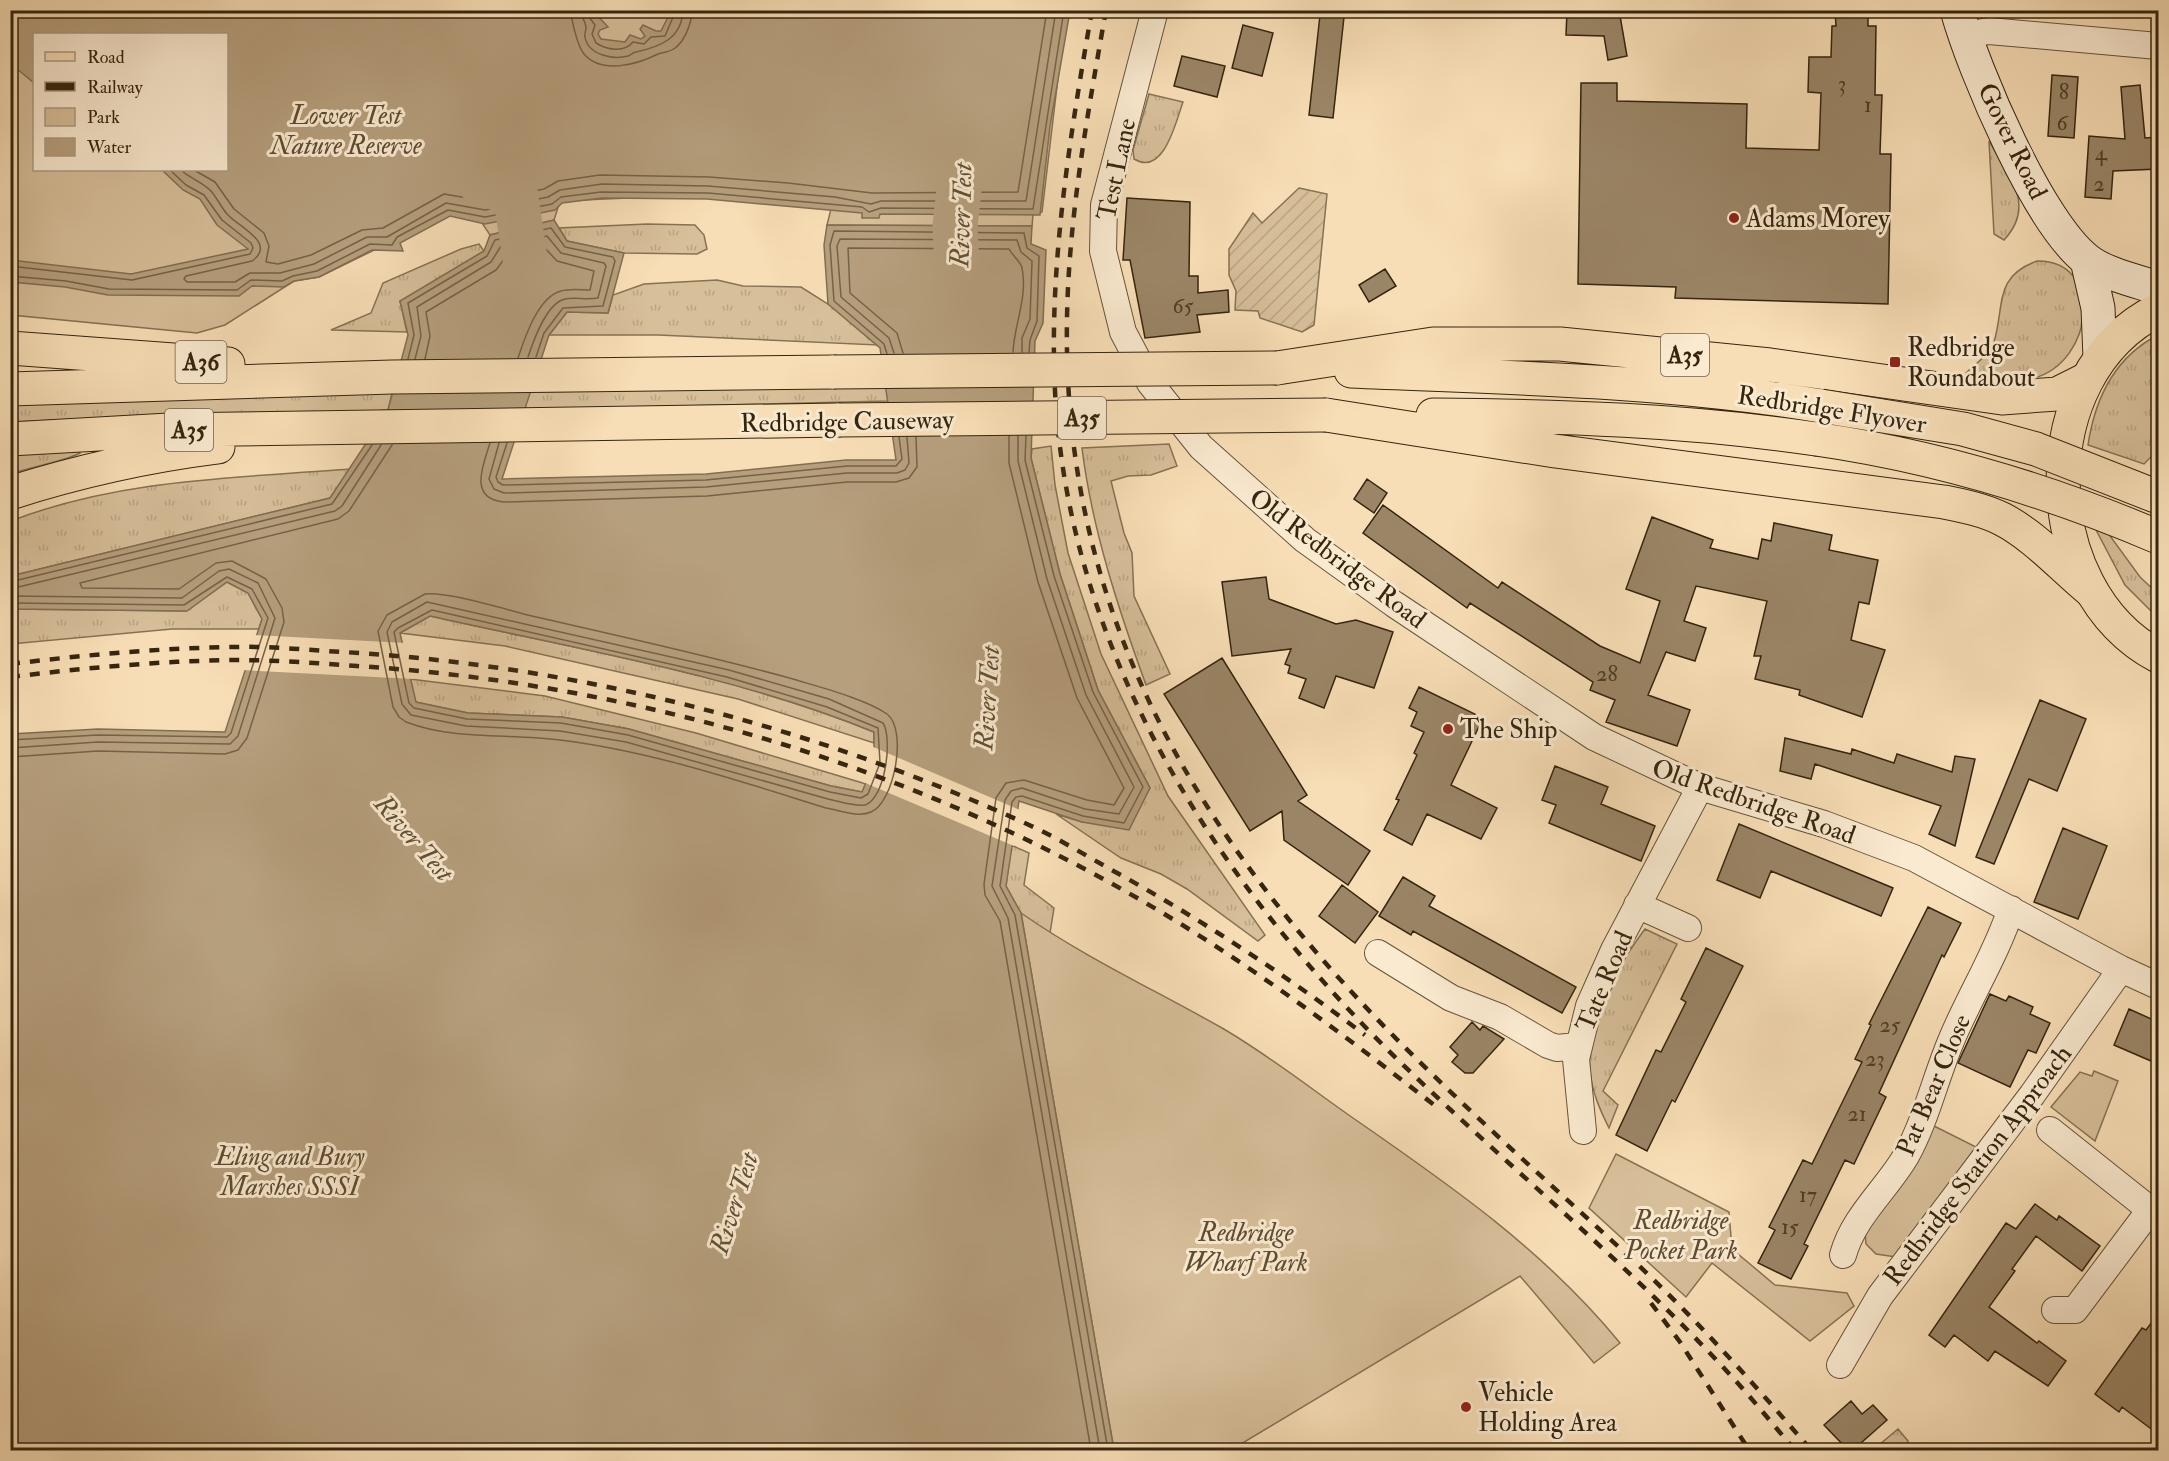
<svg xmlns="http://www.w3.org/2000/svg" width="2169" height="1461" viewBox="0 0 2169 1461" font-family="'IM FELL Double Pica',serif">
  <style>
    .grass { fill: url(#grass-tufts); stroke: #867254; stroke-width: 1.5 }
    .park { fill: #d7bf9a; stroke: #867254; stroke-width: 1.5; fill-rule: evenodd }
    .garden { fill: url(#garden-furrows); stroke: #867254; stroke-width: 1.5 }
    .water { fill: #b69f7d; stroke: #826e51; stroke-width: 1.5; fill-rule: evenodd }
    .pier { fill: #f8deb6 }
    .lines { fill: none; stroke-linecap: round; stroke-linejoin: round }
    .shore { stroke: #766246; stroke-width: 1.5 }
    .river { stroke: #b69f7d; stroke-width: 45 }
    .building { fill: #9a8566; stroke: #35250f; stroke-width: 1.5 }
    .street-casing { stroke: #665339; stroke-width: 28 }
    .secondary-casing { stroke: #35250f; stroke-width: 35 }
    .primary-casing { stroke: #35250f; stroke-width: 35 }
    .highway-casing { stroke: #35250f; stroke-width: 35 }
    .street { stroke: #faead0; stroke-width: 26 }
    .secondary { stroke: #faead0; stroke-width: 33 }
    .primary { stroke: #f8deb6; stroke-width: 33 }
    .highway { stroke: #f8deb6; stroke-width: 33 }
    .rail { stroke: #35250f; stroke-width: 4.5; stroke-dasharray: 10 10; stroke-linecap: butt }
    .primary-bridge-casing { stroke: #35250f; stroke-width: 35; stroke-linecap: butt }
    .primary-bridge { stroke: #f8deb6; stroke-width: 33 }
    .poi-dot { fill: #8f2418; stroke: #faead0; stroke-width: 2 }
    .labels { text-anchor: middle; stroke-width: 6; stroke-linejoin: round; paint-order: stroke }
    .number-label { font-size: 22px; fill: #4e3d25 }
    .shield { fill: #faead0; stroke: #706049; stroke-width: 1.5 }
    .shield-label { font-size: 24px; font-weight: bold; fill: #35250f }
    .park-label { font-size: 26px; font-style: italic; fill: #5e4c32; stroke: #faead0 }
    .street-label { font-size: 26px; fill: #35250f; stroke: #faead0 }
    .poi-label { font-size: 26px; fill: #35250f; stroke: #faead0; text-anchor: start }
    .water-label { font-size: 27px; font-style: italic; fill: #625036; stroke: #faead0 }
  </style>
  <defs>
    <pattern id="grass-tufts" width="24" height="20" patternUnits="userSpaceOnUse" patternTransform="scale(1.5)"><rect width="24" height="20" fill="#d7bf9a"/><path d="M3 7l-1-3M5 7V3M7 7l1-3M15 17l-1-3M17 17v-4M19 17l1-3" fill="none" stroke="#b9a484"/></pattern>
    <pattern id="garden-furrows" width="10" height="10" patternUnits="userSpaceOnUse" patternTransform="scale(1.5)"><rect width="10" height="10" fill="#d7bf9a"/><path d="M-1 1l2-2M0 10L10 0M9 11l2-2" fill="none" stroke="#b9a484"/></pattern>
  </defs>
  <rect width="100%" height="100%" fill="#f8deb6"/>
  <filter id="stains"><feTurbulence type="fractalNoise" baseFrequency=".00333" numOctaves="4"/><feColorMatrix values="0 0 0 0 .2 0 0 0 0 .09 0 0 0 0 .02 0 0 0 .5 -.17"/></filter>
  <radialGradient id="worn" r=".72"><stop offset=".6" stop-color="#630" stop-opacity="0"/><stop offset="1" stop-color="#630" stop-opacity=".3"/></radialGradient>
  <!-- grass -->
  <path class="grass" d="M1149,94L1183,102C1176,121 1164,177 1134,159L1133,150Z
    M1989,141C2008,175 2037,205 2004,240L1994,234Z
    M647,224L695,225L704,235L707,249L697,254L624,253L567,241L559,228Z
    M479,244L484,251L400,301L407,332L331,330L371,313L383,283L461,249Z
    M2037,261C2105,260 2094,362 2034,378C2013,384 1987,376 1966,373C1974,365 1991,353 1994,342C2005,306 1993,277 2037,261Z
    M717,280L743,286L801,287L828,304L877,345L658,335H549L567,312L608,313L613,295L644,284Z
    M2158,335V450L2144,464L2088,445C2095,398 2115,357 2158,335Z
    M886,386L888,401L524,410L530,392Z
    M393,389L388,410L313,416L210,413L11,422L10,399Z
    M1169,444L1177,466L1151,475L1128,476L1111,481L1124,533L1132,553L1134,596L1170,674L1146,685C1118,608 1092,529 1082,448Z
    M1051,446L1055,485L1068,553L1101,654L1168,796L1265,935L1258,941L1187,889L1161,874L1121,858L1056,814L1082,822L1150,788L1098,690L1060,574L1031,458L1032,449Z
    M74,449L80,453C63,462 31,467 11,474V453Z
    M350,469L330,498L11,576V521C119,479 235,478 350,469Z
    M2095,528L2108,533L2140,577L2158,594V618L2125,585Z
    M227,582L248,593L262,619L259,629H172L11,644V609L186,611Z
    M430,616C577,649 735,675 874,732V743L738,699L505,646L400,633Z
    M410,679L545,696L696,733L866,784L862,792L831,786L629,729L562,717L468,713L415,702Z
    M1011,845L1029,853L1024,885L1054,908L1050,933L1054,949L1090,1040L1006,886Z
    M1645,929L1677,944L1603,1091L1618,1105L1609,1128C1600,1110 1592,1092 1590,1071C1585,1021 1616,968 1645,929Z
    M1898,1429L1908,1441L1907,1450H1873Z"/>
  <!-- park -->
  <path class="park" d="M10,11H1066L1042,212L1033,215L1032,226L827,225L831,209L697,195L560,201L554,220L490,235L480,220L448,214L319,277L294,281L225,325L197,333L11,315ZM34,34H226V170H34Z
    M1021,913C1084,957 1155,990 1222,1028C1267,1054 1310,1088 1353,1118C1450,1185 1545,1251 1620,1343L1594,1363L1520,1276L1231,1450H1114Z
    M2094,1071L2118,1081L2095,1141L2051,1107L2080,1072L2092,1076Z
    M1930,1124L1976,1147L1896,1257L1876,1254L1866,1244L1865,1232Z
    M1616,1154L1729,1212L1732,1249L1775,1285L1847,1293L1854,1306L1810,1341L1712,1263L1686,1297L1589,1208Z"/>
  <!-- garden -->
  <path class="garden" d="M1299,188L1327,194L1314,325L1302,332L1260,318L1258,311L1235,310L1236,291L1229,275V249L1253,213L1262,223Z"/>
  <!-- water -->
  <path class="water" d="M534,11C555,12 572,10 593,11L608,27L600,30L598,34L601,39L625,42L630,35L641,39L645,36L640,29L643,25L656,31H661L671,11H1070L1050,126L1040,215L880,214L879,218H862V213L707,199L602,198L562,203L555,210L485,224L450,216L400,243L403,251L372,250L319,277L294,281L284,287L252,286L239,296L108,295L65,287L11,282V260L131,274L248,249L217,225L200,199L183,190L162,170H226V34H34V83L11,64V11Z
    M554,220L567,241L624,253L608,313L567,312L549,335L502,479L706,474L846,460H896L880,348L828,304L824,245L827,225L1032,226L1031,244L1046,250L1043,323L1035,341L1031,458L1060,574L1098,690L1150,788L1129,830L1082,822L1019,801L1006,886L1021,913L1114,1450H11V734L98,729L225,732L262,619L248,593L227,582L187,611L11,609V576L330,498L388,410L408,335L400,301L484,251L490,235ZM430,616C577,649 735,675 874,732V763L862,792L831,786L629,729L562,717L468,713L416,702L400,633Z"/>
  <!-- pier -->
  <path class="pier" d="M253,635L406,643L414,679L242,670Z
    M871,746L1020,810L1014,846L863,782L871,762Z"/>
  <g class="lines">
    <!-- shore -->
    <path class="shore" d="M571,10C571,20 578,47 584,54C602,75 638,64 658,54C664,52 670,52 675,48C685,41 692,22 692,10
      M580,10C581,17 586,22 586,28C586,31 584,34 585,37C588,55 613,60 628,56C631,55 633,52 636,52C659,47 682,39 683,10
      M588,10L589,17L595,25L592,34L596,43C607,50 624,53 633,42L644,44L651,37L665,36L676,10
      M181,170C189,178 203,182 211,191C217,198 221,207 227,214C237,226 278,243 252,261L186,276L184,279L187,282H235L250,273H280L314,264L367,237H387L446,203L485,210L548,197L560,190L602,184L708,186L835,197L871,204L881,201H1026L1056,10
      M194,170L215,182L234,209L264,233L269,246L266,262L278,264L311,255L362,230L383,228L444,194L485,201L544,189L558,181L600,175L709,177L788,183L872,193L1018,192L1047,10
      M10,266L132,280L250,254L253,248L251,243L222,220L204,195L186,185L170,170
      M10,276L66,281L109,289L237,290L251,280L282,281L293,276L317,271L370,244L392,245L397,237L448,210L485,217L552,204L561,197L601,192L708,193L862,207L869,212L881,208L1033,209L1064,10
      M894,353L889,338L841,297L837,246L840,239L1017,240L1021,252L1032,261L1030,319L1022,338V352
      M903,353L897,333L850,293L848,248L1009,249C1012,255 1021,262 1022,268C1028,297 1014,325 1013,352
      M887,354L884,344L834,301L830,245L834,231L1024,233L1027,248L1039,256L1037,321L1030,340L1029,352
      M408,359L414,335L408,303L487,256L495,240L551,228L565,247L613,257L615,261L603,306L563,308L544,333L536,357
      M415,359L421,336L417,307L491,262L501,246L547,236L561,253L604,263L606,266L598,298C587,300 575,297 565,299C546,303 533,342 528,357
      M425,359L430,336L426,312L496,270L508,254L543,246L557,261L594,271L590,290C581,290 570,288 561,291C538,297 525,337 518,358
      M1009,436V463L1038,582L1077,698L1124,788L1114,805L1087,800L1024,780L1006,783L996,798L984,884L985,895L1000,921L1091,1450
      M1018,436V461L1047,579L1086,695L1134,787L1119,814L1085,809L1022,788L1011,791L1005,800L992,886L1008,918L1100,1450
      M1026,436L1025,460L1054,576L1093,692L1143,787L1124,823L1083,816L1022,796L1016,797L1012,802L1000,886L1015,915L1108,1450
      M490,443C483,465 468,499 504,502L707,496L847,482H896L909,478L917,467L916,437
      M499,443L489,479L494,489L504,493L706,487L847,473H897L905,470L909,463L907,437
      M507,443L496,477L498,482L503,485L706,480L847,466H896L902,459L899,437
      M10,582L332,504L372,445
      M10,589L335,511L342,506L381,445
      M425,594C447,591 507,610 532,616C619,636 707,655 793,679C819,687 866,699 887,714C908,730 894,803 871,812C858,818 839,810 826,808C740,781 650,751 560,740C509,733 456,741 406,722L399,717L393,707L378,631L387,615Z
      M10,596L182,598L219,571L229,569L258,583L275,618L238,736L230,744L98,742L10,748
      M427,602L729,670L829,699L883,723C893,739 885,799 865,805C855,807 839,801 828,799L626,742L560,731L466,726L411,715L402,704L387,632L392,622Z
      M10,603L184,605L227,577L252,589L268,618L231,733L227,737L98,735L10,740
      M432,610L727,677L827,707L878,728L880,763L868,794L861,798L830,792L628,735L561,723L467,719L414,708L409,703L394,632L398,628Z
      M10,757L98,751L225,754L238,750L247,738L284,622L282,608L266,579L232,561L216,563L179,589L82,588L80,583L338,519L349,511L392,445"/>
    <!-- river -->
    <path class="river" d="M481,184L515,192L528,278L521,285
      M958,288L955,226L963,153"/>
  </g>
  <!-- building -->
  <path class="building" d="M1599,10H1619L1627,56L1608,60L1604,36L1566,35L1567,11Z
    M1835,10H1868V26H1876L1875,95H1882L1880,154H1891L1888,304L1675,298L1676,287L1578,284L1581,83H1617V101L1747,104L1746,148L1819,150L1821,93L1808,92L1809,57H1831L1832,26H1836Z
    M1320,15L1344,17L1333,118L1309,115Z
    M1243,25L1273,33L1262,76L1232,68Z
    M1182,56L1225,66L1217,97L1174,86Z
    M2052,75L2078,77L2074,138L2048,136Z
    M2140,85L2145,138L2158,137V169L2113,171L2111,199L2085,197L2089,136L2125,139L2121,87Z
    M1127,198L1190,202L1189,276H1198V293L1228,290L1229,312L1197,315L1200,332L1145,338L1130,260H1123Z
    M1385,269L1396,286L1369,302L1359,285Z
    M1367,479L1387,493L1374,513L1354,499Z
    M1383,505L1498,588L1502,582L1600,646L1640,663L1660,601L1626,589L1652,517L1713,540L1710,548L1758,559L1762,539L1771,541L1774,523L1832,535L1829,550L1878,560L1869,604L1859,602L1851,640L1885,650L1862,717L1799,695L1800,690L1755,679L1761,656H1754L1767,601L1696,586L1684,621L1706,628L1695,661L1666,652L1648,695L1690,710L1677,746L1606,722L1615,700L1590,690L1593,682L1470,603L1467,608L1363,533Z
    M1266,577L1269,599L1336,624L1356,620L1393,632L1374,688L1336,676L1324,708L1299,698L1306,679L1288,673L1290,666L1285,664L1291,649L1232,656L1222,582Z
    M1222,658L1307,795L1298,801L1370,851L1348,885L1284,840L1282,811L1250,831L1164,694Z
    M1419,687L1483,718L1451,785L1497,808L1481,839L1427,814L1412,845L1384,830L1399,800L1396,799L1417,755L1414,753L1424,732L1411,726L1417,712L1409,708Z
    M2040,700L2086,719L2057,791L2029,779L1994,864L1976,857Z
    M1785,738L1851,754L1852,749L1894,763L1897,754L1952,772L1955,756L1975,759L1955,846L1929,834L1941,806L1815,764L1811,779L1780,771Z
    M1555,766L1608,787L1601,804L1655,826L1641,861L1549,823L1556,805L1542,800Z
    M1739,824L1893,888L1881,916L1771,871L1760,898L1717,880Z
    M2063,828L2107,846L2078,919L2034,902Z
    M1403,877L1435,896L1429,906L1576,987L1562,1013L1413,931L1411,935L1379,916Z
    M1342,885L1378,912L1355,943L1319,916Z
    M1928,907L1961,923L1944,957L1942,955L1879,1093L1886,1097L1854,1164L1845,1160L1804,1244L1808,1246L1791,1279L1758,1263L1775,1230L1769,1227L1803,1160L1812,1164L1862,1062L1855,1059L1871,1025L1869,1024Z
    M1706,948L1743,966L1675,1102L1672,1100L1647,1151L1616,1135L1656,1050L1661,1052L1686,1002L1681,999Z
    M1990,994L2006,1001L2009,996L2033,1007L2030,1014L2050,1023L2036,1053L2028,1050L2010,1087L1958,1063Z
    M2129,1009L2158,1022V1064L2114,1045Z
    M1472,1022L1480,1030L1483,1026L1504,1039L1473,1073H1465L1452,1062L1458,1055L1450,1047Z
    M2035,1204L2057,1220L2059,1216L2100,1246L2082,1271L2036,1236L2012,1269L2015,1271L1989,1307L2037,1343L2039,1341L2066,1361L2048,1386L1995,1351L1988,1361L1954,1335L1945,1347L1929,1335L2006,1223L2016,1229Z
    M2158,1314V1434L2122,1407L2119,1412L2095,1394L2142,1328L2146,1330Z
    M1851,1401L1862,1414L1873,1405L1887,1420L1853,1450H1848L1824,1425Z"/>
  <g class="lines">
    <defs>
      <path id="street" d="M1155,10L1104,205L1103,251L1123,332L1150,383L1201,447L1305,540L1394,604L1594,737L1700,787L1824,824L1914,858L2121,969L2158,986
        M1964,35L1989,31L2158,46
        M1637,905L1688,928
        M1378,953L1451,998L1500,1017L1548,1045L1557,1048L1577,1046
        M2050,1130L2158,1216
        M1583,1131L1576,1059L1589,1006L1614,950L1700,787
        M1843,1255C1854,1216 1886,1190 1906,1156C1926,1120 1935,1079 1951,1041C1969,997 1996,955 2011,909
        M2055,1310H2075L2150,1210
        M1840,1365L1880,1296L2032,1095L2121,969"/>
      <path id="secondary" d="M1957,10C1974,71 2038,222 2087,260C2105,274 2136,281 2158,288
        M2087,260L2098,308L2100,358"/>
      <path id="primary" d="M10,348L228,364
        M1277,368L1433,344H1560L1770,365L2002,398L2057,394L2087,379
        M1351,371C1508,378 1666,380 1821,406
        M10,389L392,377L834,372
        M1326,415L1555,451L1944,502C1964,506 1984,510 2002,519C2035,536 2062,567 2090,590
        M1433,415C1561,416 1688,420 1816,439
        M10,439L169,430L839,420
        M10,493C79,471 146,456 218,447"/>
      <path id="highway" d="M2158,310C2029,374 2034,590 2158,656"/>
    </defs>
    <!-- street casing -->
    <use href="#street" class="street-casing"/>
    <!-- secondary casing -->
    <use href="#secondary" class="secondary-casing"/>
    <!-- primary casing -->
    <use href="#primary" class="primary-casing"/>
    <!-- highway casing -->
    <use href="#highway" class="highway-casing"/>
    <!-- street -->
    <use href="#street" class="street"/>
    <!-- secondary -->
    <use href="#secondary" class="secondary"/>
    <!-- primary -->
    <use href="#primary" class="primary"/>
    <!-- highway -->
    <use href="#highway" class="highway"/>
    <!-- rail -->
    <path class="rail" d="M1092,10C1072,124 1052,245 1054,360C1057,633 1208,874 1397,1059C1508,1167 1629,1264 1734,1379C1755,1402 1775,1427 1795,1450
      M1106,10C1088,112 1069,214 1067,317C1061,632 1215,865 1433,1075C1499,1139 1568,1200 1635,1262C1698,1321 1755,1385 1811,1450
      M10,664C85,655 160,648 234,647C270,646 307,650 343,652C580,666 811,726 1027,824C1056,837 1083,854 1110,869C1199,918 1284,974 1365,1035
      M10,677C84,668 159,661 234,660C274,660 316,663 357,666C637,684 919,767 1161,912C1258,970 1348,1038 1438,1108
      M1651,1303L1680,1342L1749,1450"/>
    <defs>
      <path id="primary-bridge" d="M834,372L1277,368
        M1821,406L1963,429L2036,449L2158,497
        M839,420L1326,415
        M1816,439C1935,456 2048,490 2158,537"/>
    </defs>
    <!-- primary-bridge casing -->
    <use href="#primary-bridge" class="primary-bridge-casing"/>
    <!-- primary-bridge -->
    <use href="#primary-bridge" class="primary-bridge"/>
  </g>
  <!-- markers -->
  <g class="poi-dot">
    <circle cx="1734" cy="218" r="6"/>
    <rect x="1889" y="356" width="12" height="12" rx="3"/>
    <circle cx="1448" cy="729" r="6"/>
    <circle cx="1466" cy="1407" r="6"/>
  </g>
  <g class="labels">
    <!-- number labels -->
    <g class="number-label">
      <text x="1842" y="91">3</text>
      <text x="2064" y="99">8</text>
      <text x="1868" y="112">1</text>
      <text x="2062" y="130">6</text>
      <text x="2101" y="160">4</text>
      <text x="2099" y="191">2</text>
      <text x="1183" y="313">65</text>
      <text x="1607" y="681">28</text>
      <text x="1890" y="1032">25</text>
      <text x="1875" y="1066">23</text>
      <text x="1857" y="1121">21</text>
      <text x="1808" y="1202">17</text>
      <text x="1790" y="1234">15</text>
    </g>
    <!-- shield labels -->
    <g class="shield">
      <rect x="1661" y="334" width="48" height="42" rx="4.5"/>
      <rect x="175.5" y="341" width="51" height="42" rx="4.5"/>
      <rect x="1058" y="397" width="48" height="42" rx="4.5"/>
      <rect x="165" y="409" width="48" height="42" rx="4.5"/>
    </g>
    <g class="shield-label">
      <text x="1685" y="363">A35</text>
      <text x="201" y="370">A36</text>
      <text x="1082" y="426">A35</text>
      <text x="189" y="438">A35</text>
    </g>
    <!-- park labels -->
    <g class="park-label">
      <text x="346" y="124">Lower Test<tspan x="346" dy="30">Nature Reserve</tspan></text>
      <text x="290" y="1165">Eling and Bury<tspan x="290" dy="30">Marshes SSSI</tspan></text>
      <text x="1681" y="1229">Redbridge<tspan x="1681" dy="30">Pocket Park</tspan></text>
      <text x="1246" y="1241">Redbridge<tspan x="1246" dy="30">Wharf Park</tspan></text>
    </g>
    <!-- street labels -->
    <g class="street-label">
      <text transform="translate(2013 141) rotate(64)" y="9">Gover Road</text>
      <text transform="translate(1116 169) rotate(-78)" y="9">Test Lane</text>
      <text transform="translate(1832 409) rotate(9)" y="9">Redbridge Flyover</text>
      <text transform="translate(847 421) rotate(-1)" y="9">Redbridge Causeway</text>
      <text transform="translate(1338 558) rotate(37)" y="9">Old Redbridge Road</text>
      <text transform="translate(1754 801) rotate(19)" y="9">Old Redbridge Road</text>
      <text transform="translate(1604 981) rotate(-67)" y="9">Tate Road</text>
      <text transform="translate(1933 1085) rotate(-67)" y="9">Pat Bear Close</text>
      <text transform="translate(1977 1165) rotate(-53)" y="9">Redbridge Station Approach</text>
    </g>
    <!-- poi labels -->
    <g class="poi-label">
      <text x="1746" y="227">Adams Morey</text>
      <text x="1907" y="356">Redbridge<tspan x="1907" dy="30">Roundabout</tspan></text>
      <text x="1460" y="738">The Ship</text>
      <text x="1478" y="1401">Vehicle<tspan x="1478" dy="30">Holding Area</tspan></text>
    </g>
    <!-- water labels -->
    <g class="water-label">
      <text transform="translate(961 215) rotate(-88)" y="9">River Test</text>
      <text transform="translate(987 698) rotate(-86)" y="9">River Test</text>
      <text transform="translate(414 838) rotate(49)" y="9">River Test</text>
      <text transform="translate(734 1203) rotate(-72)" y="9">River Test</text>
    </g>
  </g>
  <!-- margin -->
  <rect width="2169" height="1461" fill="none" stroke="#f8deb6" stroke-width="36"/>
  <rect x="12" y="12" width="2145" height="1437" fill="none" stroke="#35250f" stroke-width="3"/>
  <rect x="18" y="18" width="2133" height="1425" fill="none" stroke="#35250f" stroke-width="1.5"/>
  <!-- legend -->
  <rect x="33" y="33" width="195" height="138" fill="#faead0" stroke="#ab9b83" stroke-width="1.5"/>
  <rect x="45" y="52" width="30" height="9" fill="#f8deb6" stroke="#ab9b83" stroke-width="1.5"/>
  <text x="87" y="63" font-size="18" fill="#35250f">Road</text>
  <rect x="45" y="82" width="30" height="9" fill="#35250f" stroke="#ab9b83" stroke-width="1.5"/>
  <text x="87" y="93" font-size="18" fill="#35250f">Railway</text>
  <rect x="45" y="108" width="30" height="18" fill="#d7bf9a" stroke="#ab9b83" stroke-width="1.5"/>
  <text x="87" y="123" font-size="18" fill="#35250f">Park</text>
  <rect x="45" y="138" width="30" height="18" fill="#b69f7d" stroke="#ab9b83" stroke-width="1.5"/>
  <text x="87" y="153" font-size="18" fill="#35250f">Water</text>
  <rect width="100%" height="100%" filter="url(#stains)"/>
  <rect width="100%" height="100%" fill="url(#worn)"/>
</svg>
